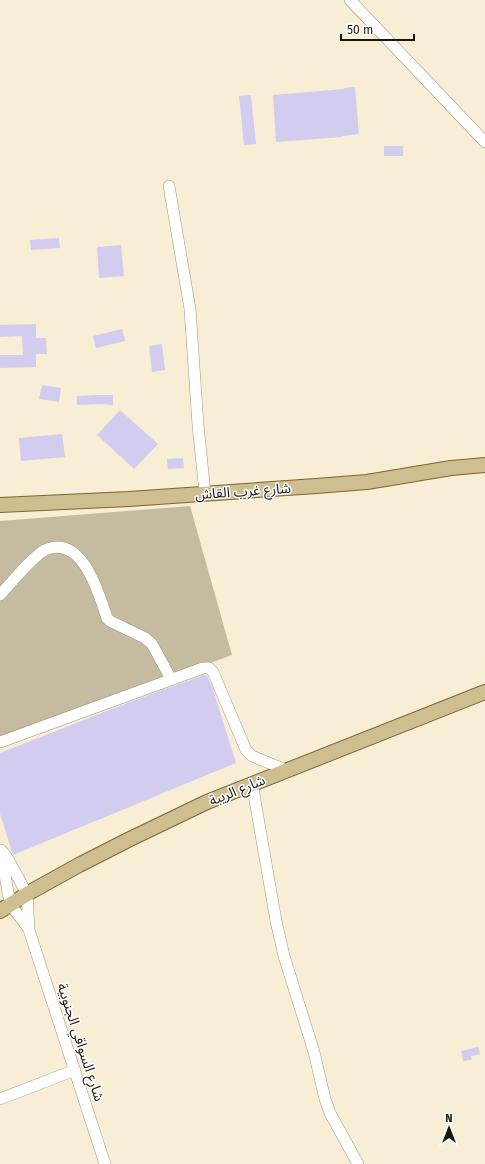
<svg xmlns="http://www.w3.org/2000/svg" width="485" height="1164" viewBox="0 0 485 1164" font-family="'Fira Sans','Noto Sans Arabic',sans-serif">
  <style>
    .green { fill: #c5bba1 }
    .building { fill: #d2ccef }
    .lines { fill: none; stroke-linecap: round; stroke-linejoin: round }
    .minor-casing { stroke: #9d947d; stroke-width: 12 }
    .major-casing { stroke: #7a6632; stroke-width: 16 }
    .minor { stroke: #fff; stroke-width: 11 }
    .major { stroke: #cebe90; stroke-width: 14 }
    .labels { text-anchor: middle; stroke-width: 3; stroke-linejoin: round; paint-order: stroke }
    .street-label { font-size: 14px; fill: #19150d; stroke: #fff }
  </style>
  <rect width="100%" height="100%" fill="#f8eed6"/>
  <!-- green -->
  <path class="green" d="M190,506L232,655L0,740V521Z"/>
  <!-- building -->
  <path class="building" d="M355,87L359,134L342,136V137L276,142L273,95L344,89V88Z
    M251,95L256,144L244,145L239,96Z
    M384,146H403V156H384Z
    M59,238L60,248L31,250L30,240Z
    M121,245L124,276L99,278L97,247Z
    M36,324V338H46L47,354H36V367L0,368V355H23L22,336L0,337V325Z
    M122,329L125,341L96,348L93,336Z
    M162,344L165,370L152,372L149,346Z
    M42,385L61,388L59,402L39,399Z
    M94,395H113V405L102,404L77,405V396Z
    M120,410L158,444L134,469L97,435Z
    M62,434L65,457L21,461L19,438Z
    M183,458L184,468L168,469L167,459Z
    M204,675L207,676L212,686L236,763L13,855L0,814V753L127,703Z
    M478,1047L480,1054L471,1056L472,1060L463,1061L461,1051Z"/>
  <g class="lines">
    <defs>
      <path id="minor" d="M350,0L485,142
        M169,186L190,309L198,425L205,493
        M0,595C10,584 33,556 45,550C82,533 99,594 107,618L110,621L145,638L152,644L171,679
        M0,742L203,668H209L213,672L246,750L252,756L286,770
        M252,783L276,921L284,956L314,1052L325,1099L330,1113L358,1164
        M1,850L8,859L27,894L29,930L105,1164
        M1,851L10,904L29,929
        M0,1099L75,1070"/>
      <path id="major" d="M0,505L129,499L316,486L367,482L451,468L485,465
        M0,911L32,891L79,865L130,839L207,802L485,692"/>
    </defs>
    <!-- minor casing -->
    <use href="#minor" class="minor-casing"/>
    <!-- major casing -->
    <use href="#major" class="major-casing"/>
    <!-- minor -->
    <use href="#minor" class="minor"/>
    <!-- major -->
    <use href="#major" class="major"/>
  </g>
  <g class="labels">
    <!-- street labels -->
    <g class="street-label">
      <text transform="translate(243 491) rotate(-4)" y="5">شارع غرب القاش</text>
      <text transform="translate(237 790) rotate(-22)" y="5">شارع الريبة</text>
      <text transform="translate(81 1042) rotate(72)" y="5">شارع السواقي الجنوبية</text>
    </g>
  </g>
  <!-- north arrow -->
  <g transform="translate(449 1128)" stroke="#ffffff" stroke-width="3" paint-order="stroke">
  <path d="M0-3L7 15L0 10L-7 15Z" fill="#19150d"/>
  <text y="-6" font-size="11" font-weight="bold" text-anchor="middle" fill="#19150d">N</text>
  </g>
  <!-- scale -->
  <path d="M341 34v6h73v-6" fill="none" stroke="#19150d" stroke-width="2"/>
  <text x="347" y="34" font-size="12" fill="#19150d" stroke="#ffffff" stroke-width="3" paint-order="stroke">50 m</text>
</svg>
